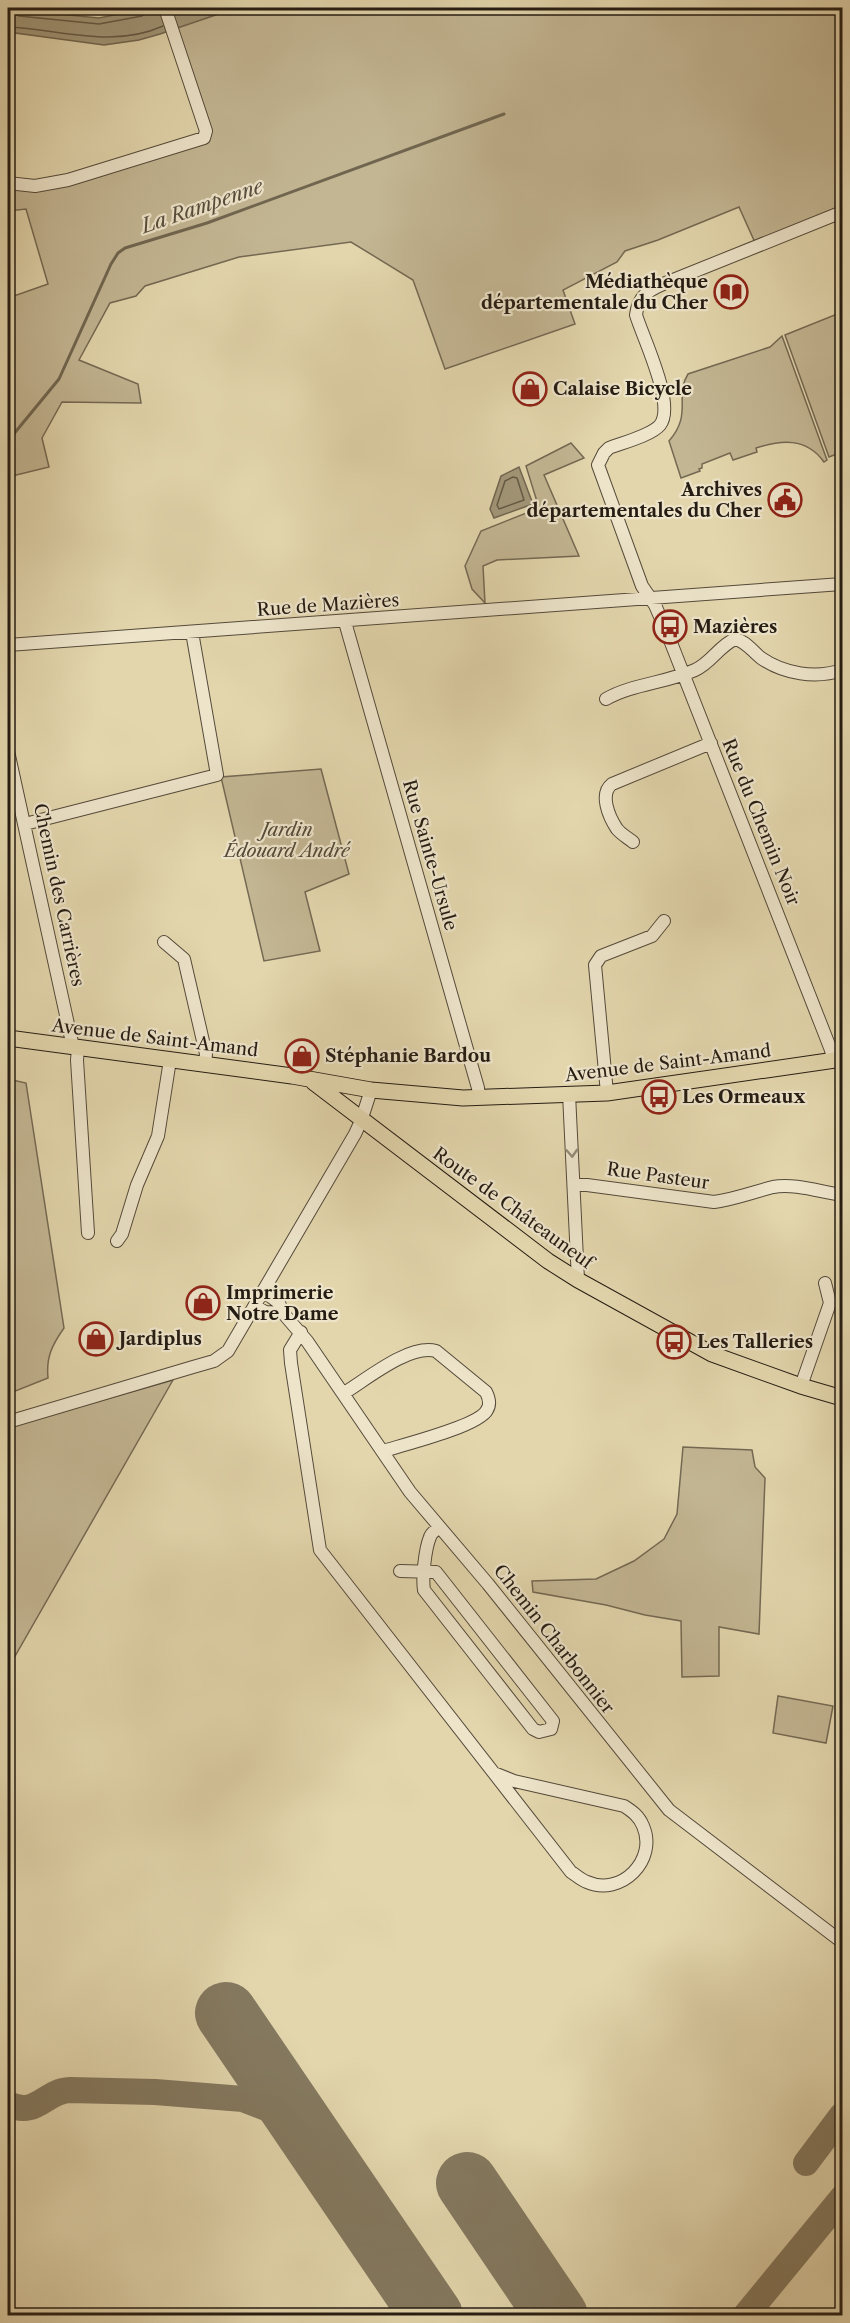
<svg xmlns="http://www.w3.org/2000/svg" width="850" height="2323" viewBox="0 0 850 2323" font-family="'Libre Caslon Text',serif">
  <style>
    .green { fill: #c3b693; stroke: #746953; stroke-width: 1.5 }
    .water { fill: #a29779; stroke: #706650; stroke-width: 1.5 }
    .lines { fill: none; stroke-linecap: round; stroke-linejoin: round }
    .shore { stroke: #645a46; stroke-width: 1.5 }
    .stream { stroke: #706650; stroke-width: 3 }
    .taxiway { stroke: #847960; stroke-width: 26 }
    .runway { stroke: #847960; stroke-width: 62 }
    .minor-casing { stroke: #544a3a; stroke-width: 14 }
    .major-casing { stroke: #251c13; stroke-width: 17 }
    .minor { stroke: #ede4ca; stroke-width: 12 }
    .major { stroke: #e3d6ad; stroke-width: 15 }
    .oneway { stroke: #938a78 }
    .labels { text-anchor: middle; stroke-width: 4.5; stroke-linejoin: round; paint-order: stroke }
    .poi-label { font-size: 18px; font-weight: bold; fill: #251c13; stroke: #ede4ca; text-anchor: start }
    .street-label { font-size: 18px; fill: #251c13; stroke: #ede4ca }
    .park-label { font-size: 18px; font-style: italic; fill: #544a39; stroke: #ede4ca }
    .water-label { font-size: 20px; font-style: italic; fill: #574d3c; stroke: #ede4ca }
  </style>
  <rect width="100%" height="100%" fill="#e3d6ad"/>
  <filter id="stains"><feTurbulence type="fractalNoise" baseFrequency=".00333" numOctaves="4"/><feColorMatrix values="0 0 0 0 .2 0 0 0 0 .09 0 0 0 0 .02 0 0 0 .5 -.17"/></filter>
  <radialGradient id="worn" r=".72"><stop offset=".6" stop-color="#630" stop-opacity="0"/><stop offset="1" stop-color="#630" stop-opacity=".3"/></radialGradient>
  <!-- green -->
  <path class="green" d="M236,8H842V212L757,247L739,207L658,240L625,251L617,262L563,290L575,324L445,369L413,280L351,242L239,257L145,286L136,296L110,303L79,360L138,384L141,403L62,402L42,438L49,467L8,477V298L48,284L26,209L8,211V183L35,186L204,138L172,29Z
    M842,312V452L829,457L785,335Z
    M782,336L827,460L824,462C806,437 781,440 756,448L757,452L733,460L730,453L702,464V468L699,469L700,471L681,478L669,441C693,414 674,396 688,374L770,347Z
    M571,443L584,458L544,475L579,556L497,560L483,566L485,603L472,589L465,566L481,531L539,508L526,466Z
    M321,769L349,874L305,892L320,951L264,961L221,777Z
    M8,1079L26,1083L64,1328C52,1345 46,1357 48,1378L8,1394Z
    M173,1380L10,1665L8,1670V1427Z
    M683,1447L752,1450L755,1467L765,1478L759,1634L719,1627V1676L682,1677L681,1621L645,1615L606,1605L533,1592L532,1581L596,1579L634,1561L664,1539L677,1514Z
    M778,1696L833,1706L826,1743L773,1733Z"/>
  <!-- water -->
  <path class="water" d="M149,8H236L160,34L139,40L104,45L8,32V9L99,18Z
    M519,467L533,504L494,518L490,509L501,476Z"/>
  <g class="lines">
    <!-- shore -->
    <path class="shore" d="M13,8L14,13L19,16L99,24L142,16L146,13L147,8
      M8,27C60,29 112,49 163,26
      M513,477L517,478L524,500L499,509L497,505L505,481Z"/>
    <!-- stream -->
    <path class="stream" d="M8,441L59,379L111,264L118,253L125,248L207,223L504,114"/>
    <!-- taxiway -->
    <path class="taxiway" d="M8,2104C37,2118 44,2091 70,2090L155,2092L243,2099L282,2114L308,2134
      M806,2163L842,2115
      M745,2316L842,2198"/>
    <!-- runway -->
    <path class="runway" d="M226,2013L432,2316
      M467,2183L557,2316"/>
    <defs>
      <path id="minor" d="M8,183L35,186L68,180L204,138L206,131L165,8
        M345,622L478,1088L479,1098
        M8,645L842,584
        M606,699C632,684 666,683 695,670C711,663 719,646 735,639C746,641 752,651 761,658C784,674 816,679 842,670
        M8,751L73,1047
        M25,824L217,775L192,632
        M633,842C628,838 621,834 617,829C609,817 599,794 612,784L711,743
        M164,942L184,959L206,1054L205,1064
        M78,1048L77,1060L88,1233
        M833,1061L831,1050L668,635L655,605L642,586L598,465L604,453L609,448C622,443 652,435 660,425C676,405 643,338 636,315C638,297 647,291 663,284L842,212
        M607,1093L595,965L601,956L652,936L664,921
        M569,1094L578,1280
        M574,1185H587L714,1202C735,1199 753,1192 773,1187C794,1183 821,1192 842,1195
        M117,1241L122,1234L137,1185L158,1136L170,1060
        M263,1291L279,1303L283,1313L307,1341L410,1492L488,1584L669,1810L842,1942
        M255,1306L265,1312L283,1313
        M301,1332L290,1350L291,1363L320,1550L571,1872C576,1875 581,1880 587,1882C621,1897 658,1860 643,1826C639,1816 632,1811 624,1806L514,1781L494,1773
        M801,1386L830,1303L825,1283
        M344,1393C367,1379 409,1344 436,1351L486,1392C489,1398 491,1404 487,1410C479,1426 403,1445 383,1451
        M8,1422L193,1367L214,1361L228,1351L355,1134L361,1121L371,1090
        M400,1571L436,1572L553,1721L551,1729L539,1732L533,1729L424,1590C422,1578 425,1549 430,1537C431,1533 436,1530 439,1527"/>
      <path id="major" d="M8,1038L292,1076L371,1090L463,1098L607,1093L842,1059
        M313,1082L548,1261L578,1280L712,1354L801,1386L842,1398"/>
    </defs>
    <!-- minor casing -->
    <use href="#minor" class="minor-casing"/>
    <!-- major casing -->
    <use href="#major" class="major-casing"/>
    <!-- minor -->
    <use href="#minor" class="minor"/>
    <!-- major -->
    <use href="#major" class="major"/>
  </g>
  <!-- one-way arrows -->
  <defs><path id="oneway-chevron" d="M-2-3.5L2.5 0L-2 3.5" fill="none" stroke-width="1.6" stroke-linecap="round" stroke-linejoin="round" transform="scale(1.5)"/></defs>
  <use class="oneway" href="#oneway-chevron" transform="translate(572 1153) rotate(87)"/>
  <!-- icons -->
  <defs>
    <symbol id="library-ring" viewBox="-11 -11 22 22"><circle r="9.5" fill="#ede4ca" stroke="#8f2418" stroke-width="1.5"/><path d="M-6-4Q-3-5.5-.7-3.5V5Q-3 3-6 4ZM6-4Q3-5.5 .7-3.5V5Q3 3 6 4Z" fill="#8f2418"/></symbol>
    <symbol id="shop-ring" viewBox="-11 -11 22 22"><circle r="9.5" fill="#ede4ca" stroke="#8f2418" stroke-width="1.5"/><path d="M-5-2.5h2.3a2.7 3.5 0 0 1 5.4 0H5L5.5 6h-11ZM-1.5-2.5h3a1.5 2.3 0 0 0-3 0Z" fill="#8f2418"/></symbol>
    <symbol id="civic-ring" viewBox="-11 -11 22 22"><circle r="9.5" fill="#ede4ca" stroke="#8f2418" stroke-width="1.5"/><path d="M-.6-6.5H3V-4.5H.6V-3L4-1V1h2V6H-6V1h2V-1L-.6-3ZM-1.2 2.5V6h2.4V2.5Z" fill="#8f2418"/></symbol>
    <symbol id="bus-ring" viewBox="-11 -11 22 22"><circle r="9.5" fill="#ede4ca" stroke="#8f2418" stroke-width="1.5"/><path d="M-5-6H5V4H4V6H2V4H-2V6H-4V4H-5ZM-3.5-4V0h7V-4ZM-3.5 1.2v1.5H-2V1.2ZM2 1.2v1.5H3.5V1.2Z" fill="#8f2418"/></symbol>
  </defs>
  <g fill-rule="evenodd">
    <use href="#library-ring" x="712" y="273" width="38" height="38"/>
    <use href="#shop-ring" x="511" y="370" width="38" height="38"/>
    <use href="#civic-ring" x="766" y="481" width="38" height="38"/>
    <use href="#bus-ring" x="651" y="608" width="38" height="38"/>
    <use href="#shop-ring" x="283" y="1037" width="38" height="38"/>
    <use href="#bus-ring" x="640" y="1078" width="38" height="38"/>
    <use href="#shop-ring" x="184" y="1284" width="38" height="38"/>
    <use href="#shop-ring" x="77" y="1320" width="38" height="38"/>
    <use href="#bus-ring" x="655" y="1323" width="38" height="38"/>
  </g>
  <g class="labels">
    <!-- poi labels -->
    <g class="poi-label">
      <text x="708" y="288" text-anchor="end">Médiathèque<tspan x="708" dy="21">départementale du Cher</tspan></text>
      <text x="553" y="395">Calaise Bicycle</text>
      <text x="762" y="496" text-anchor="end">Archives<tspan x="762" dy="21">départementales du Cher</tspan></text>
      <text x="693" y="633">Mazières</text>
      <text x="325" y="1062">Stéphanie Bardou</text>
      <text x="682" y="1103">Les Ormeaux</text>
      <text x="226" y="1299">Imprimerie<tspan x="226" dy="21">Notre Dame</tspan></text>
      <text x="119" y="1345">Jardiplus</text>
      <text x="697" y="1348">Les Talleries</text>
    </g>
    <!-- street labels -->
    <g class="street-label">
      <text transform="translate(328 605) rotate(-4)" y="6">Rue de Mazières</text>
      <text transform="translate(761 822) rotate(68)" y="6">Rue du Chemin Noir</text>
      <text transform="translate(430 855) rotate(74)" y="6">Rue Sainte-Ursule</text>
      <text transform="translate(59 895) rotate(78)" y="6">Chemin des Carrières</text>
      <text transform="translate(155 1038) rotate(7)" y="6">Avenue de Saint-Amand</text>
      <text transform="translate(668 1063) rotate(-7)" y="6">Avenue de Saint-Amand</text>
      <text transform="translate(658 1176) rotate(8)" y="6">Rue Pasteur</text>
      <text transform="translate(513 1208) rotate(36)" y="6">Route de Châteauneuf</text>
      <text transform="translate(554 1639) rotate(52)" y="6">Chemin Charbonnier</text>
    </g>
    <!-- park labels -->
    <g class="park-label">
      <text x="287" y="836">Jardin<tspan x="287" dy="21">Édouard André</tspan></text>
    </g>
    <!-- water labels -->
    <g class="water-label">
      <text transform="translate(202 206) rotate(-19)" y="7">La Rampenne</text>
    </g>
  </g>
  <!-- margin -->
  <rect width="850" height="2323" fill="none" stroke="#e3d6ad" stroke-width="30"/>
  <rect x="9" y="9" width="832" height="2305" fill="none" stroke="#251c13" stroke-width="3"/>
  <rect x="15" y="15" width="820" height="2293" fill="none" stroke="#251c13" stroke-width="1.5"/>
  <rect width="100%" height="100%" filter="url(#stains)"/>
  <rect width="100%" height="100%" fill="url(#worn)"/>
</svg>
